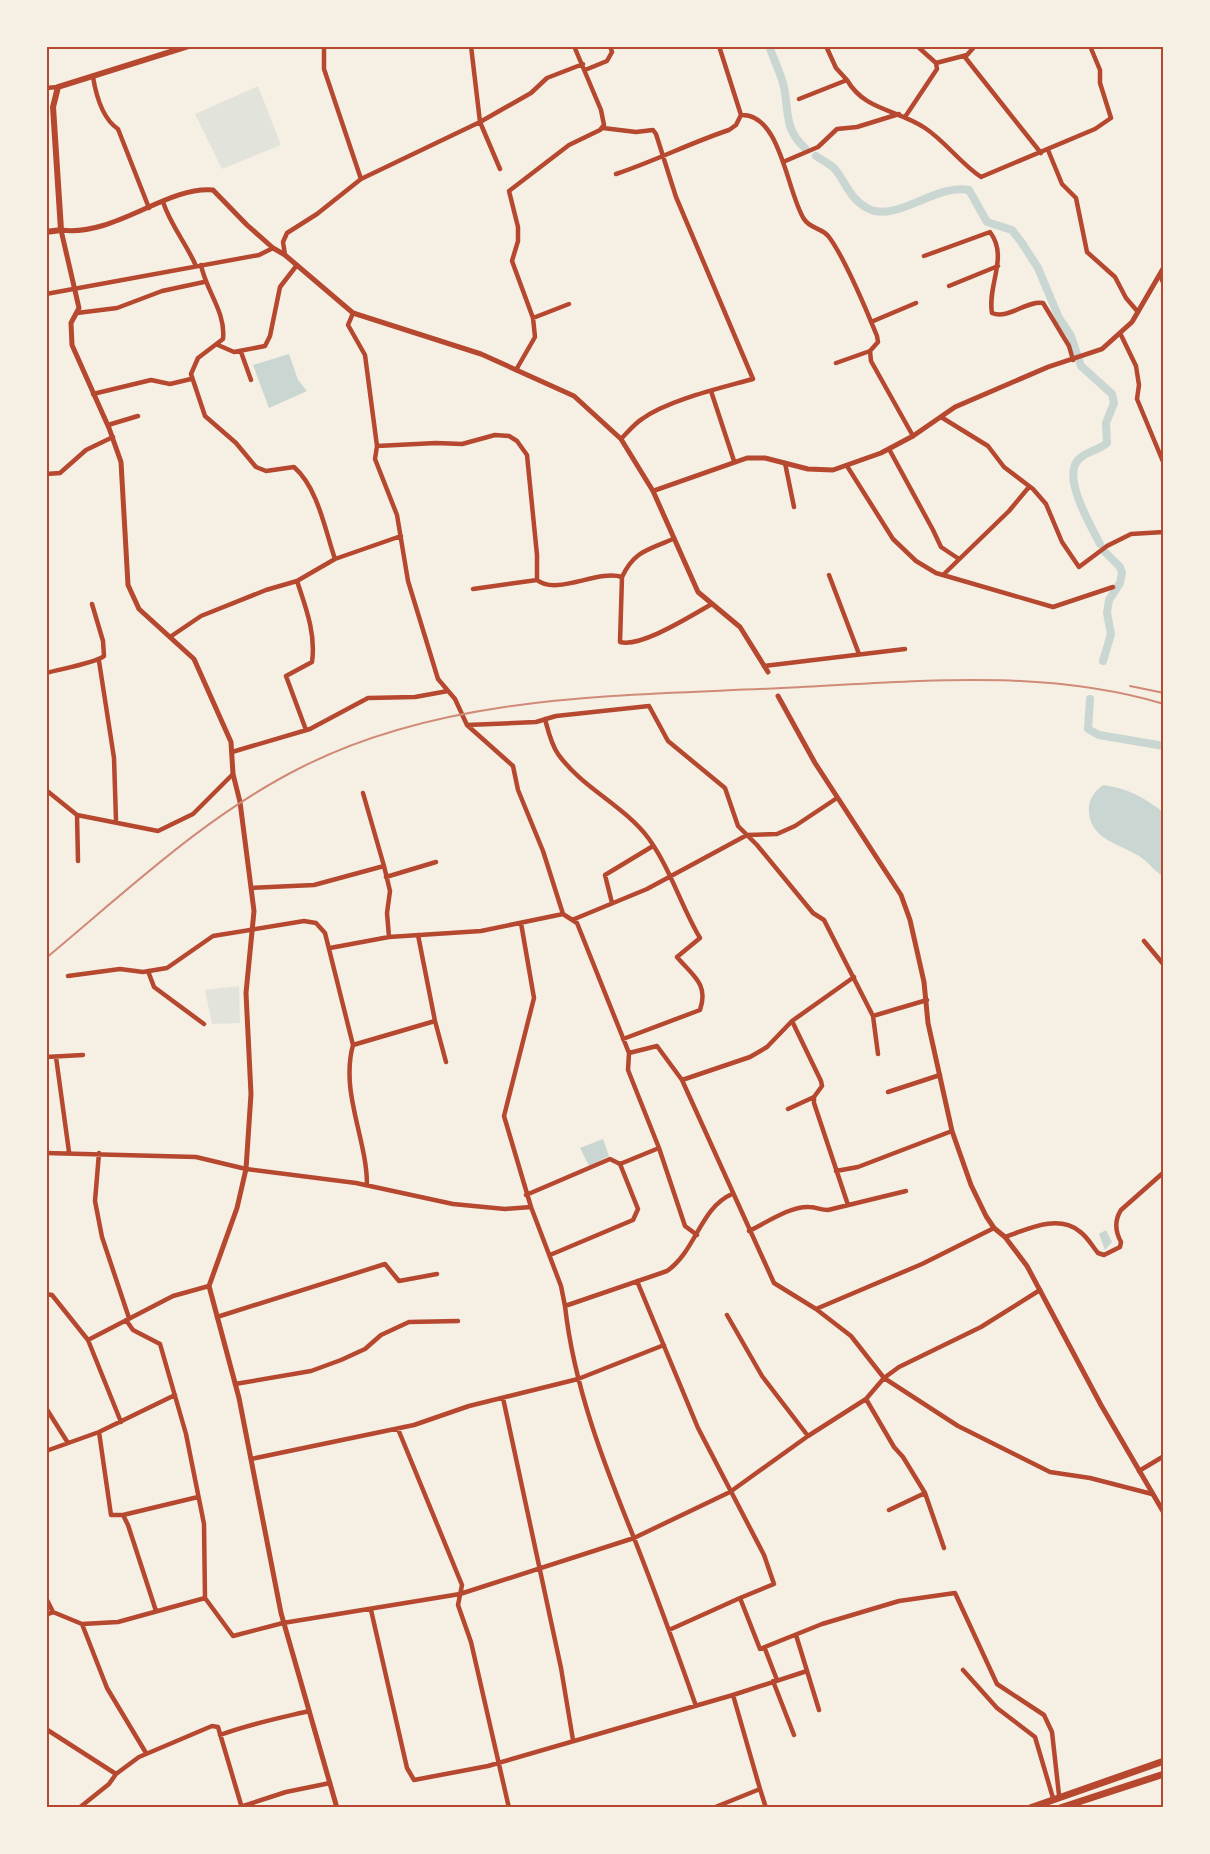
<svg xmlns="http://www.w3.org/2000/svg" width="1210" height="1854" viewBox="0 0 1210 1854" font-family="Jost,sans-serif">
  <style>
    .green { fill: #e2e4dc }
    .water { fill: #c9d6d2 }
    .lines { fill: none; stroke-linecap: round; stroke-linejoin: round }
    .canal { stroke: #c9d6d2; stroke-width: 8 }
    .minor { stroke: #b5482f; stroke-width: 4.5 }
    .tertiary { stroke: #b5482f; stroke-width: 5 }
    .secondary { stroke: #b5482f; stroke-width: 6 }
    .trunk { stroke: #b5482f; stroke-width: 7 }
    .rail { stroke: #cf8b77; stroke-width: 2 }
    .neatline { fill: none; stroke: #b5482f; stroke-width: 2 }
  </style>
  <rect width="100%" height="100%" fill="#f6efe4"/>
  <!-- green -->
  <path class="green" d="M258,86L281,145L222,169L195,114Z
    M239,986L240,1023L212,1024L205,990Z"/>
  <!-- water -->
  <path class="water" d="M289,354L298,380L307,391L269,408L253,365Z
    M1103,785C1127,788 1144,797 1163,812V876C1155,872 1150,864 1142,858C1122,844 1091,841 1089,812C1088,800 1094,792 1103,785Z
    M603,1139L609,1156L589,1166L580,1148Z
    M1106,1230L1112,1242L1105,1250L1099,1234Z"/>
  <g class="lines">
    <!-- canal -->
    <path class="canal" d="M769,46C774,60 781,74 784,87C789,112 784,129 805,148
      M816,156C822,160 830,164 835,169C846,183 850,199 867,208C896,224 935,183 969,190L987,222L1012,230L1022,243L1038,268L1059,318L1071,336L1081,366L1112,394L1114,403L1106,423L1107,443C1098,451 1086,451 1078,460C1062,478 1091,526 1100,544
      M1103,661L1111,634L1107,613L1109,600L1120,583L1122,573L1120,567L1105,552
      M1090,699L1088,729L1099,735L1164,746"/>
    <!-- minor -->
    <path class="minor" d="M324,46V69L361,179
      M471,46L480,122L500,169
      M964,56L1041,153
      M936,63L967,55L975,46
      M585,70L607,61L612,52L610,46
      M93,77C96,95 103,119 118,129L149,208
      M847,80C865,111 897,109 925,128C946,142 960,163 981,177L1095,129L1111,118L1100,83V70L1090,46
      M46,88L58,87
      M799,99L847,80L836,68L826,46
      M741,115C781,113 787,193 804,219C810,229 823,228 829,237C846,260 866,309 877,336L878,342L870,351L836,363
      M905,117L937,69L936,63L917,46
      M603,128L636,132L653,130L656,134L676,197L753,379C721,388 668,400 642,419C634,424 628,432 621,439
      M1048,150L1062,184L1076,198L1087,252L1115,277L1126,298L1138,312
      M783,162L818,147L837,129L857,127L899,114
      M616,174C655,161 690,143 729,130L736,125L741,115L719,46
      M163,202C171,226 186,243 196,266
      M285,255L283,242L287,233L317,214L361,179L480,122L531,93L547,78L583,64
      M924,256L990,232C1009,257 987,285 992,313C1008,320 1027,300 1043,303L1069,346L1073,360
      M201,265C206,291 226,312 223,339L198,358L191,374L205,416L236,443L256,467L266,471L294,467C318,488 325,530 335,559
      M1160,275L1164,285
      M949,286L998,266
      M46,294L259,255L273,248
      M77,313L117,308L162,291L204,282
      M353,313L348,325L365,355L377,446L436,443L462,444L495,435L509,436L517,441L527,455L537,555V580C557,596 598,569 622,577L620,642C641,648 692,615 712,604
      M533,318L569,304
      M871,322L916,303
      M1121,335L1136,366L1139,385L1137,399L1164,464
      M218,345L234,352L265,346L270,336L280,287L297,265
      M870,351L871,361L913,436
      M241,352L251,380
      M516,370L535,337L533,318L512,261L518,241V227L509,191L569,145L600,130L604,125L601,110L574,46
      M711,391L734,461
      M93,394L151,380L170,384L191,379
      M941,417L988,446L1004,467L1033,489L1046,504L1062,542L1079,567L1107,546L1131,534L1164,532
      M108,425L138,416
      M377,446L375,459L397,515L408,581L438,679L455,699L467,725L513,766L518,790L543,851L563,914
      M889,449L933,530L941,547L959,559
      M785,463L794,507
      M847,466L893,539L916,561L936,573L1053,607L1113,587
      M46,474L60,473L86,450L113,437
      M944,574L1009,511L1029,487
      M829,575L859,654
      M622,577C634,551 648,550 673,539
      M297,581C306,608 316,634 312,662L286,676L306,730
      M473,589L537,580
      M170,637L201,616L266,590L297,581L335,559L401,536
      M99,661L114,758L116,820
      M764,666L905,649
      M46,673C60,669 96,663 104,656L103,641L92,604
      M545,719C548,730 551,744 558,754C582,788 625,806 649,839C671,870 681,906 700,938L677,957C693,976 709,984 700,1010L623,1039
      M467,725L536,722L556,716L649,706L668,741L725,788L738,826L757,845L813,913L824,920L873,1016L927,1000
      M232,752L310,729L368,698L415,697L448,691
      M46,790L77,815L158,831L193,814L233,774
      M363,793L384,866
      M77,815L78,861
      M386,877L436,862
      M251,888L314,885L384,866L390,891L387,913L389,937
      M612,903L605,875L653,846
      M572,920L647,889L747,835L777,834L795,826L837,798
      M521,923L534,998L504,1116L531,1207
      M418,935L435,1021L446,1062
      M1144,941L1164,965
      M330,948L389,937L481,931L563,914L577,923L629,1053L657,1046L682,1080L774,1283L816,1309L851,1336L884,1378L958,1426L1050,1472L1090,1478L1152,1494
      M148,971L154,987L204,1024
      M68,976L120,969L143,972L167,968L213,936L304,921L316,923L325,933L353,1045C340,1092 367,1139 367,1185
      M873,1016L878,1054
      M792,1021L821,1081L822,1086L814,1097V1103L848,1205
      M353,1045L435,1021
      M46,1057L83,1055
      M56,1057L69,1152
      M682,1080L750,1057L767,1047L792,1021L854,977
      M888,1092L940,1075
      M788,1109L814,1097
      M659,1148L685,1226L697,1235
      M46,1153L196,1157L246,1169L356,1183L453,1204L505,1209L531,1207L561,1286L565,1306
      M99,1153L95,1201L102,1237L129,1318
      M620,1164L659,1148L628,1070L629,1053
      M836,1171L858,1167L952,1131
      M526,1195L610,1159L620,1164L638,1209L633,1220L550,1255
      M749,1231C766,1223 790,1206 809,1207C815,1207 821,1210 828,1210L906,1191
      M1005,1237C1028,1229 1058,1214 1079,1231C1087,1236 1092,1246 1098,1253L1104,1255L1120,1247L1121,1242C1115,1231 1114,1221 1121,1210L1164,1172
      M637,1281L698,1428L764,1555L774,1584L740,1598L760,1649L822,1624L899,1601L955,1593L997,1684L1044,1715L1052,1732L1059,1795
      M46,1294L52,1295L88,1340
      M816,1309L922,1264L994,1228
      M727,1315L762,1376L808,1436
      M217,1317L385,1264L399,1281L437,1274
      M126,1320L133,1330L160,1344L186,1434L204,1524L205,1598
      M235,1384L311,1371L341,1360L365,1349L381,1335L409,1322L458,1321
      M503,1398L561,1668L573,1740
      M866,1399L884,1378L899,1367L981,1327L1040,1290
      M46,1408L68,1443
      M121,1422L88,1340L173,1296L209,1286
      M398,1429L462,1585L458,1605L471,1642L509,1808
      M99,1432L111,1515H123L128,1525L156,1611
      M46,1451L99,1432L175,1395
      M251,1459L414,1425L469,1406L578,1379L664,1345
      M1139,1471L1164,1456
      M889,1510L925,1493
      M123,1515L198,1497
      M46,1598L53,1612
      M371,1610L407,1768L414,1780L488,1766L733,1695L760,1789L713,1808
      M46,1615L53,1612L82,1624L118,1622L205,1598L233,1636L283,1623L460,1594L634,1538L730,1492L808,1436L866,1399L894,1447L903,1457L925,1493L944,1548
      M82,1624L107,1688L146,1753
      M669,1630L740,1598
      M796,1635L819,1710
      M765,1649L777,1680
      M963,1670L997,1708L1035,1737L1053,1798
      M773,1681L794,1735
      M733,1695L807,1671
      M696,1706C676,1649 656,1594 634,1538C604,1464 574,1387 565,1306L667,1271C696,1251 700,1208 732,1194
      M46,1729L116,1774
      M220,1735C249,1724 279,1718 309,1711
      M760,1789L766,1808
      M79,1808L109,1784L116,1774L139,1757L212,1726L218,1727L242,1808
      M237,1808L286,1792L330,1783"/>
    <!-- tertiary -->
    <path class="tertiary" d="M653,491L747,458H765L808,469L833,470L881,453L913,436L955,407L1048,367L1102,349L1132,322L1164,267
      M778,696L815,763L901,895L910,920L924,982L928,1023L952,1131L971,1185L986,1216L994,1228L1005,1237L1027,1266L1101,1405L1164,1513
      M337,1808L281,1613L239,1398L209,1286L237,1208L246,1169L251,1094L246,993L254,911L240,802L233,774L231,742L194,659L139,609L128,585L121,462L109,428L72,345L71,323L79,308L61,230C115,237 166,186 213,190L247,225L273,248L285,255L353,313L481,354L574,396L621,439L653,491L698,592L740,627L768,672"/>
    <!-- secondary -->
    <path class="secondary" d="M46,232L61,230L53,107L58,87L189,46"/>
    <!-- trunk -->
    <path class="trunk" d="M1030,1808L1164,1761
      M1060,1808L1164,1774"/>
    <!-- rail -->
    <path class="rail" d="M1130,686L1164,693
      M46,958C128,890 205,816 300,768C447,693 622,696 782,688C909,682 1040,667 1164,704"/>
  </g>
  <!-- border -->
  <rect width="1210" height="1854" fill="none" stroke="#f6efe4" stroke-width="96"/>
  <rect x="48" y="48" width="1114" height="1758" class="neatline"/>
</svg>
